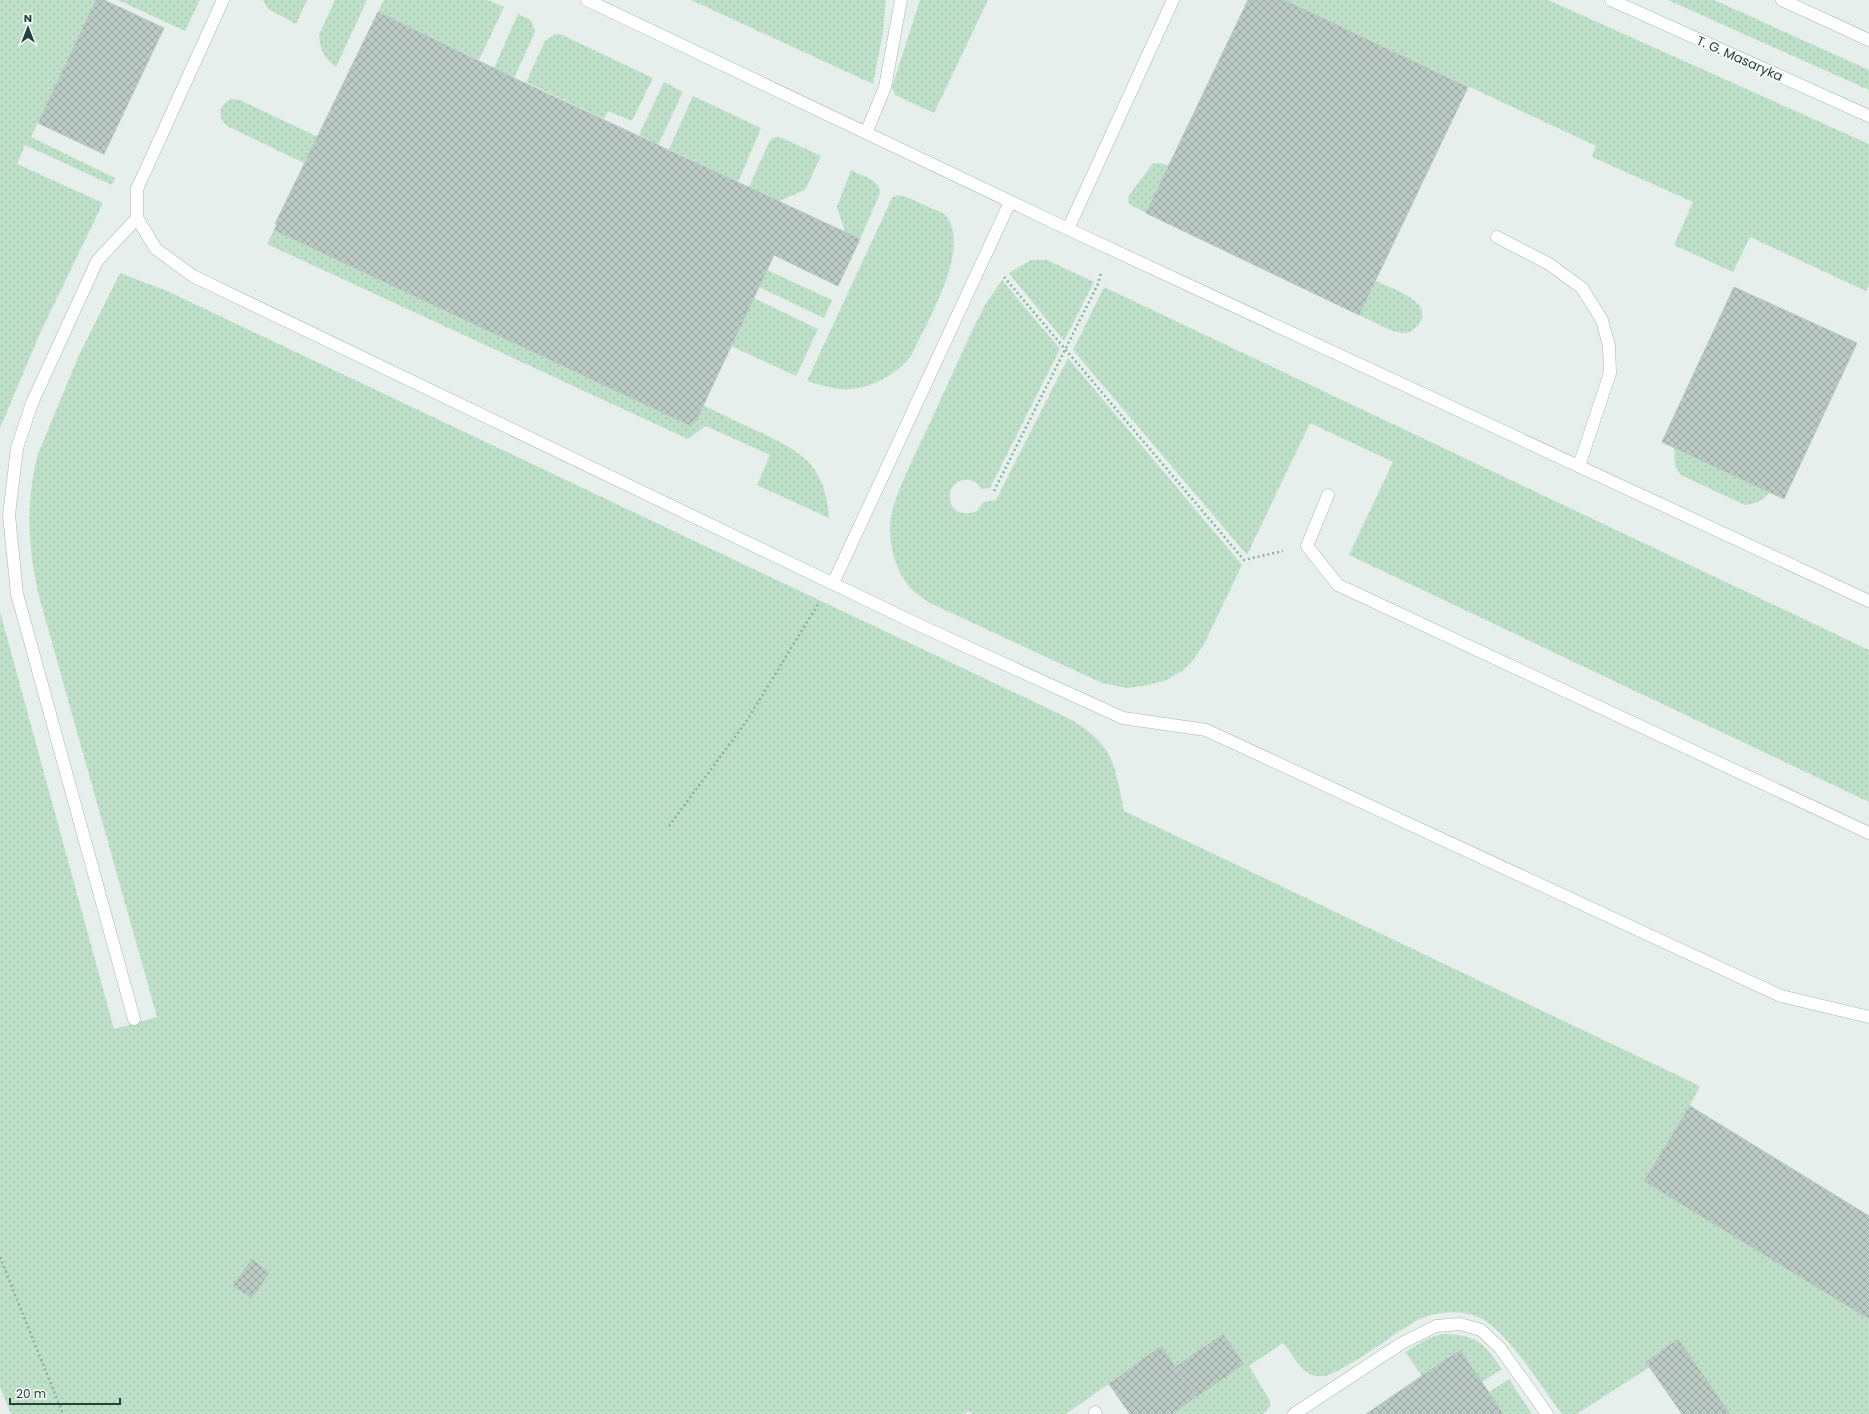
<svg xmlns="http://www.w3.org/2000/svg" width="1869" height="1414" viewBox="0 0 1869 1414" font-family="Poppins,sans-serif">
  <style>
    .grass { fill: url(#grass-dots) }
    .building { fill: url(#building-cross-hatch); stroke: #b8c9c2 }
    .lines { fill: none; stroke-linecap: round; stroke-linejoin: round }
    .lane-casing { stroke: #a8b8b2; stroke-width: 13 }
    .secondary-casing { stroke: #a4bbb3; stroke-width: 13 }
    .path { stroke: #86b3a5; stroke-width: 2.5; stroke-dasharray: 2 3; stroke-linecap: butt }
    .lane { stroke: #fff; stroke-width: 12 }
    .secondary { stroke: #fff; stroke-width: 12 }
    .labels { text-anchor: middle; stroke-width: 4; stroke-linejoin: round; paint-order: stroke }
    .street-label { font-size: 13px; fill: #24423a; stroke: #f7fbf9 }
  </style>
  <defs>
    <pattern id="grass-dots" width="8" height="8" patternUnits="userSpaceOnUse"><rect width="8" height="8" fill="#bfe0c8"/><path d="M2 2h.1M6 6h.1" fill="none" stroke="#a4c1ad" stroke-width="1.8" stroke-linecap="round"/></pattern>
    <pattern id="building-cross-hatch" width="8" height="8" patternUnits="userSpaceOnUse"><rect width="8" height="8" fill="#bbcac4"/><path d="M0 0l8 8M0 8l8-8" fill="none" stroke="#98a6a0"/></pattern>
  </defs>
  <rect width="100%" height="100%" fill="#e6efeb"/>
  <!-- grass -->
  <path class="grass" d="M0,0H96L31,137L115,178L112,185L25,145L17,164L103,203L41,331L0,428Z
    M118,0H200L185,31Z
    M263,0H307L296,24L268,9Z
    M335,0H367L336,67C325,59 319,48 319,35Z
    M384,0H488L504,7L479,60L378,12Z
    M691,0H886L883,32L873,84Z
    M920,0H988L934,113L895,95L892,87Z
    M1284,0H1548L1869,144V285L1866,291L1750,237L1733,272L1674,245L1693,202L1592,157L1596,146Z
    M1668,0H1714L1869,70V90Z
    M518,14L531,20L535,32L514,78L494,68Z
    M555,34H560L653,78L632,121L608,111L604,119L526,82L545,41Z
    M664,82L683,92L658,145L639,135Z
    M693,96L761,128L738,182L669,149Z
    M231,99L240,100L318,137L304,163L227,126C217,116 218,106 231,99Z
    M776,137L782,138L821,156L805,190L779,201L749,187L770,140Z
    M1153,163H1160L1168,166L1146,213L1129,204L1128,197Z
    M851,170C862,176 879,179 880,193L860,239L845,232L837,207Z
    M898,195C908,197 916,201 924,205C930,208 942,211 946,216C972,249 926,323 911,356C896,376 866,391 841,389C829,388 818,384 807,381L892,198Z
    M274,230L691,426L703,405C723,415 742,424 762,433C805,454 825,466 829,518L757,485L770,455L706,426L688,439L267,244Z
    M1031,260H1047L1094,282L1064,341L1009,273Z
    M767,270L832,300L824,318L759,287Z
    M120,273L167,291L1068,718C1114,744 1114,763 1124,811L1700,1086L1690,1106L1644,1181L1869,1319V1414H1730L1678,1339L1647,1362L1650,1367L1577,1414H1562C1542,1388 1513,1340 1487,1322C1468,1308 1434,1310 1414,1322C1385,1339 1358,1363 1326,1376C1302,1380 1297,1358 1283,1343L1249,1366L1270,1401V1406L1263,1414H1172L1244,1364L1222,1334L1175,1367L1161,1347L1066,1414H972L969,1411L964,1414H11L0,1387V612L114,1029L157,1017L40,600C28,552 25,502 38,454L79,355Z
    M1002,280L1060,349L990,488L981,489C979,484 975,481 969,480C941,477 943,524 977,511L983,502L996,500L1068,358L1242,565L1203,646L1193,660L1182,671L1167,680L1149,685L1127,688L1102,683L930,603C922,598 913,592 907,584C892,564 886,532 893,508C901,481 916,453 928,427C943,394 958,361 974,327L985,305Z
    M1376,281C1390,288 1437,302 1418,325C1414,330 1409,334 1402,333C1388,331 1373,321 1359,315Z
    M1104,287L1869,650V802L1349,555L1393,462L1310,423L1247,555L1073,350Z
    M754,298L818,329L796,376L731,346Z
    M1674,447L1770,492C1762,501 1756,504 1745,505L1681,475L1675,466Z
    M1441,1334C1476,1334 1483,1342 1502,1369L1482,1382L1459,1350L1422,1376L1405,1352L1427,1339Z
    M1509,1379L1532,1414H1502L1503,1413L1489,1392Z"/>
  <!-- building -->
  <path class="building" d="M96,0H104L164,28L104,154L38,123Z
    M1248,0H1284L1468,87L1359,315L1146,213Z
    M378,12L514,78L860,239L838,286L774,255L696,421L694,420L691,426L274,230L277,225L275,224Z
    M1734,287L1857,343L1784,499L1662,442Z
    M1690,1106L1869,1216V1319L1644,1181Z
    M252,1259L269,1273L252,1298L233,1286Z
    M1223,1334L1244,1364L1196,1397L1175,1367Z
    M1678,1339L1730,1414H1682L1646,1362Z
    M1161,1346L1196,1397L1172,1414H1130L1109,1384Z
    M1460,1350L1503,1413L1502,1414H1366Z"/>
  <g class="lines">
    <defs>
      <path id="lane" d="M223,0L137,189V218L156,249L193,276L919,625L1123,718L1206,730L1781,996L1869,1017
        M587,0L1068,229L1869,601
        M866,133L885,87L901,0
        M1068,229L1173,0
        M1497,237L1549,264L1582,288L1602,320L1609,346L1610,373L1579,466
        M1328,495L1307,546L1338,585L1869,833
        M836,577L1010,202
        M134,1019L17,594L9,515L17,448L32,403L97,261L137,218
        M1095,1412L1096,1414
        M1294,1414L1402,1343L1436,1326L1460,1324L1481,1330L1500,1348L1547,1414"/>
      <path id="secondary" d="M1611,0L1869,116
        M1782,0L1869,40"/>
    </defs>
    <!-- lane casing -->
    <use href="#lane" class="lane-casing"/>
    <!-- secondary casing -->
    <use href="#secondary" class="secondary-casing"/>
    <!-- path -->
    <path class="path" d="M1004,277L1244,560L1283,551
      M994,491L1098,284L1101,273
      M669,826L746,722L818,604
      M0,1257L63,1414"/>
    <!-- lane -->
    <use href="#lane" class="lane"/>
    <!-- secondary -->
    <use href="#secondary" class="secondary"/>
  </g>
  <g class="labels">
    <!-- street labels -->
    <g class="street-label">
      <text transform="translate(1740 58) rotate(24)" y="5">T. G. Masaryka</text>
    </g>
  </g>
  <!-- north arrow -->
  <g transform="translate(28 28)" stroke="#f7fbf9" stroke-width="3" paint-order="stroke">
  <path d="M0-3L7 15L0 10L-7 15Z" fill="#24423a"/>
  <text y="-6" font-size="11" font-weight="bold" text-anchor="middle" fill="#24423a">N</text>
  </g>
  <!-- scale -->
  <path d="M10 1398v6h110v-6" fill="none" stroke="#24423a" stroke-width="2"/>
  <text x="16" y="1398" font-size="12" fill="#24423a" stroke="#f7fbf9" stroke-width="3" paint-order="stroke">20 m</text>
</svg>
